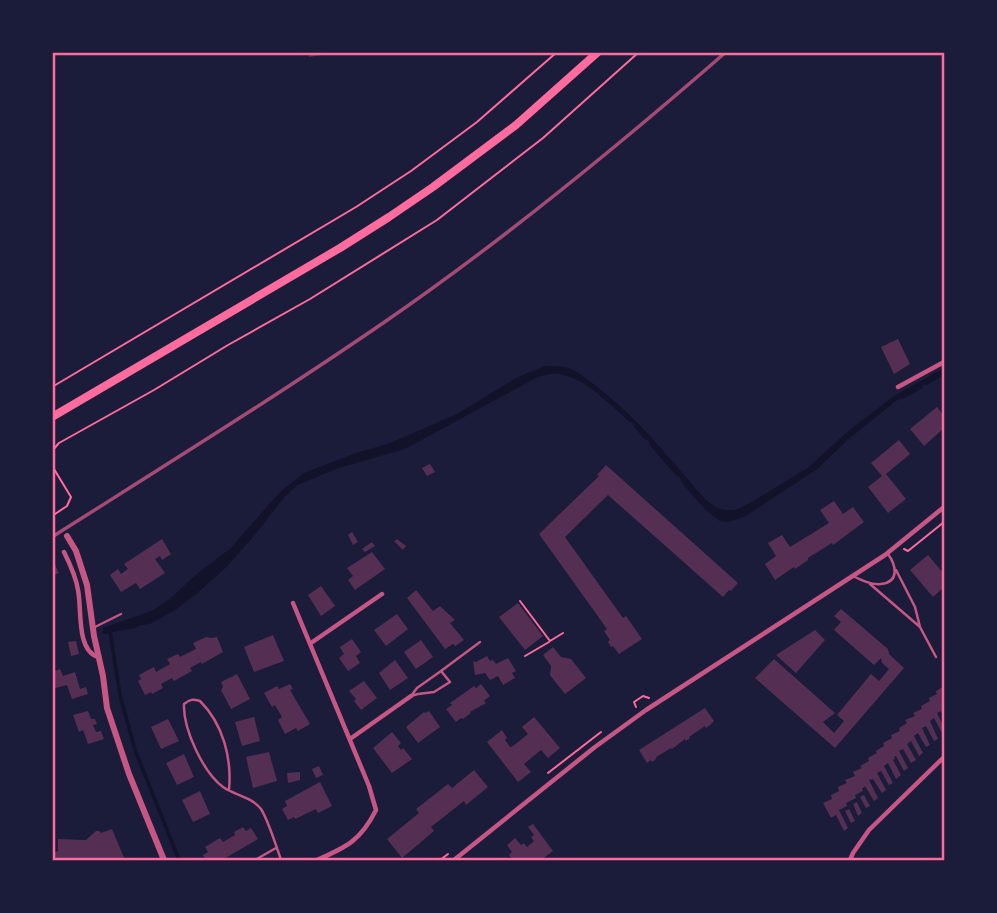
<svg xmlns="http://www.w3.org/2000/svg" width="997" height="913" viewBox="0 0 997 913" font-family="'DM Sans',sans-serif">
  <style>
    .water { fill: #12122b }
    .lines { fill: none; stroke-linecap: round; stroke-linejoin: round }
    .stream { stroke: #12122b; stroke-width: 3.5 }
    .building { fill: #542f53 }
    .path { stroke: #ff6b9d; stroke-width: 2 }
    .service { stroke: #c65784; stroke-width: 2.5 }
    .minor { stroke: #c65784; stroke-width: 4.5 }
    .tertiary { stroke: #c65784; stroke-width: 6 }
    .trunk { stroke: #ff6b9d; stroke-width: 8 }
    .rail { stroke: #a44b75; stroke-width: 3.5 }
    .neatline { fill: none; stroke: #ff6b9d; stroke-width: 2.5 }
  </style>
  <rect width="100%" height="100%" fill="#1b1b3a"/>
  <!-- water -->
  <path class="water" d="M545,366C554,366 563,366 571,369C582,374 593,384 602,391C642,422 672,462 706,500L717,508L725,510H735L750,503L809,467L847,432L894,396L944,368V373L884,408L847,438L817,467L744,515L729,520L720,519L705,507L635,425L584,382L569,375L555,371L536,376L405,447L339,466L296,484L283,496L254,533L225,566L197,591L175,608L148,624L104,632L103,628L154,610L173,596L199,572L230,549L280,492L304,473L359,452L388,444L418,431L457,414L518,377Z"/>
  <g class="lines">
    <!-- stream -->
    <path class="stream" d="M927,383L944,373
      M903,397L921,387
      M635,425L646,438
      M651,444L678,475
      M683,481L705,507L720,519L729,520L744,515L817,467L847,438L890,404
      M150,622L175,608L197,591L225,566L254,533L283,496L296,484L339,466L405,447L536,376C543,374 551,371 558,372C586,376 610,402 630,420
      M110,631L120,695L135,750L179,860
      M104,632L136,626"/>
  </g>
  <!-- building -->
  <path class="building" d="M308,52H327V54L309,57Z
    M898,339L910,364L894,374L881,347Z
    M937,407L944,416V428L924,446L910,429Z
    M899,440L910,454L886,474L906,499L888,513L868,487L882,476L871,463Z
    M430,464L435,472L427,476L422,468Z
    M606,465L738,583L731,591L729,590L723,597L608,495L565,537L623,618L626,616L642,639L619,654L613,646L611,647L608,642L610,640L604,631L607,629L539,534L599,476L597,475Z
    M834,501L843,514L853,507L864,522L833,545L832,543L808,558V560L795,569L794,567L775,580L765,564L776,556L768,543L782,535L790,547L829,523L820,510Z
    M352,532L358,542L353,545L348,535Z
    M162,539L171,554L162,560L160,556L155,559L165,573L140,589L136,583L121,592L110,575L118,569L121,574L128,569L124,564Z
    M397,539L406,546L403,550L394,541Z
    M372,542L375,546L365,552L362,549Z
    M372,552L385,569L355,590L348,580L353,576L347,568Z
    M928,555L944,574V587L933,597L910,570Z
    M52,559L59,573L52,576Z
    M321,586L335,606L321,616L308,595Z
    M416,590L433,611L440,606L455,620L450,623L464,640L455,646L453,644L445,649L407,598Z
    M518,603L543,636L525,650L499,617Z
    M841,609L888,649L889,654L904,668L835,748L755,678L774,659L835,713L823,722L834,733L844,721L837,715L871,674L879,681L889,669L882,663L881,658L874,665L834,630L841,622L834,616Z
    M397,614L408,629L386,646L374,630Z
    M815,630L825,640L796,673L776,655Z
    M273,635L284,661L254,672L244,647Z
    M206,637L211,638L217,637L223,652L202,664L201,662L190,668L192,671L174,681L172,678L161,684L163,688L152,694L151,692L145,695L138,681L141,679L139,675L154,667L156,672L170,664L167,659L178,654L180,657L196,649L193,643Z
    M352,639L361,652L356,656L360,663L348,671L339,658L344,654L340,647Z
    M421,640L433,657L416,669L404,652Z
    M76,641L79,654L71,656L68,642Z
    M553,647L561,657L571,659L586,678L565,694L550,675L551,666L543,655Z
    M487,656L490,661L493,660L496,664L508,658L516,671L512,673L515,678L503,685L498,676L490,680L485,673L475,675L473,661L476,662Z
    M395,660L408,678L390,690L379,673Z
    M60,669L63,676L75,672L80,689L86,687L88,694L72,699L67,685L52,689V672Z
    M237,674L250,699L231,709L221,690L223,687L221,682Z
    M364,681L377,698L361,710L354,701L356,699L349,691Z
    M290,684L293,689L290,690L310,724L298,731L296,728L285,734L278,720L282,717L275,705L272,707L264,693L277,686L279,689Z
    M481,684L490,696L484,701L486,703L470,712L471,713L463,719L461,718L456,722L446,709L452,705L450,703L474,686L476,688Z
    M944,686V718L941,711L937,713L944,728V732L942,733L934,718L930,721L938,739L934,741L926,726L922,728L930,745L926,747L918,733L914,736L923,753L919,756L911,741L907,744L916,760L911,763L903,749L899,751L908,768L904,771L896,756L894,757L895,759L893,760L901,775L896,779L888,763L884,766L893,783L889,785L881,771L877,773L886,790L882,793L873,779L869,780L878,798L874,801L865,786L862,789L863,791L855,795L856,798L846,803L847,806L839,810L848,828L844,831L836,815L831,818L823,803L832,799L831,795L839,791L838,787L847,783L845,780L855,776L853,772L862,768L860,766L869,761L868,758L877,753L876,751L884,746L883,743L892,738L891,735L900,731L899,728L907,723L905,720L915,716L913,713L922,709L921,706L930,701L929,698L937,694L936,691Z
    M705,708L714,721L710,725L706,728L705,726L689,737L690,738L686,741L685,739L672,749L671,748L656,757V759L652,762L651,760L647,763L639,750Z
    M88,711L91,719H95L97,724L93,725L96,732L101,731L104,739L88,744L83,730L79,732L73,715Z
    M429,711L440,727L418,743L406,727L424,712L425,713Z
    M254,717L260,741L242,746L235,722Z
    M534,717L560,748L548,758L541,750L524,764L531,772L518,782L487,742L502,730L507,738L505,740L510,747L513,746L528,734L522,727Z
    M168,719L179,741L161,749L151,727Z
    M392,732L401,743L398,746L401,750L403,748L412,759L392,773L373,748Z
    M269,752L277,781L253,788L246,757Z
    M184,754L194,777L177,785L166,763Z
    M319,766L323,775L316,778L312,769Z
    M474,770L488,787L466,805L464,801L431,827L434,831L402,858L387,839L419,813L416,809L448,784L452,788Z
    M300,772V780L288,783L287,773Z
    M320,782L332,806L318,813L316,809L295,819L294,817L288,820L282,809L287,806L285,801Z
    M200,791L210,814L193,822L182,800Z
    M864,795L870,806L866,808L860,797Z
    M857,802L862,813L858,816L853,804Z
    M849,809L855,821L851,823L845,811Z
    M533,824L553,851L541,860H509L512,859L509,855L512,852L507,845L515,838L521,845L524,843L527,847L534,841L531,837L534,835L528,827Z
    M243,827L246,831L251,828L258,839L222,860H206L203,855L208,852L205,847L220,838L223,842L235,835L234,832Z
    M112,829L125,860H52V854L58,851V839L86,840L96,831H99L101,833Z"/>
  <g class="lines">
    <!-- path -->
    <path class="path" d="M52,387L356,207L411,171L477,122L557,52
      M52,451L59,443L154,390L228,345L310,299L437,220L543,138L639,52
      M52,463L54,469L71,497L67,506L52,516
      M904,549L908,551L944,522
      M520,601L550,641L563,633
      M525,656L549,642
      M636,707L634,702L643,696L649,698
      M548,773L601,732
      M440,860L448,854"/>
    <!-- service -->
    <path class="service" d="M853,576C861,580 871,585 881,584C900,582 896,565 888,554
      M870,584L920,627L915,607L896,570
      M920,627L936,657
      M93,628L121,614
      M441,671L450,682L434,692L418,694L411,696L417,688Z
      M441,671L480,642
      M229,790C232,758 223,724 200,701C193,699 190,699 184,704C183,729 203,772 223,787C234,795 252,797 261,809C268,820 277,848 281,860
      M255,860L276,848"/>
    <!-- minor -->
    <path class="minor" d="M898,387L944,362
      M64,552C70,564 76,577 78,590C82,609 76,650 98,657
      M293,603L369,786L376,810C361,840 347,847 317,860
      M311,643L382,594
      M350,739L411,696
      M454,860L595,747L646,710L885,555L944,507
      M850,860L853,853L869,830L944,757"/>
    <!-- tertiary -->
    <path class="tertiary" d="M67,536L76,551L87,585L94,636L103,676L107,708L129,774L164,860"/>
    <!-- trunk -->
    <path class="trunk" d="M52,417L340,248L389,217L433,187L516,125L598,52"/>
    <!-- rail -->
    <path class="rail" d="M52,537C164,466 277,396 386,321C505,239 617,147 726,52"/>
  </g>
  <!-- border -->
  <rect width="997" height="913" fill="none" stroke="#1b1b3a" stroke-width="108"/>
  <rect x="54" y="54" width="889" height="805" class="neatline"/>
</svg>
